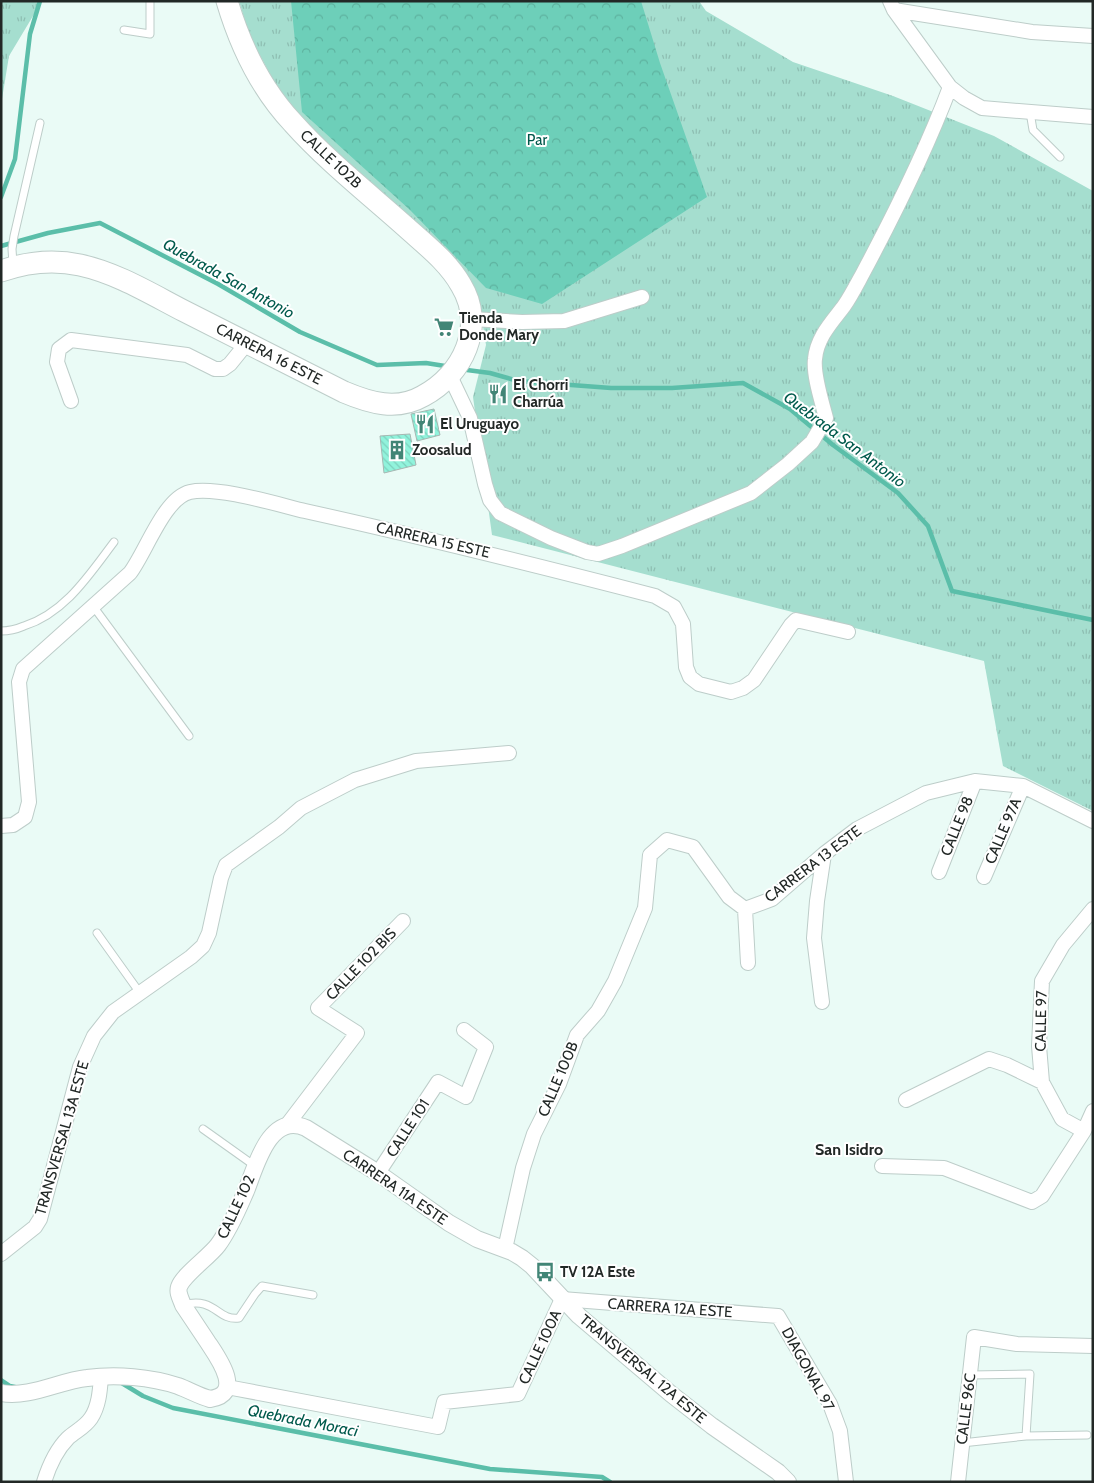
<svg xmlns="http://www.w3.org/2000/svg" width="1094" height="1483" viewBox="0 0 1094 1483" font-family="Cabin,sans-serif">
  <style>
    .grass { fill: url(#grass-tufts) }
    .forest { fill: url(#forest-crowns) }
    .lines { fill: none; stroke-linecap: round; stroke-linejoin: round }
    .stream { stroke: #5bbea9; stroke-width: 4.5 }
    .building { fill: url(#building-back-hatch); stroke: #a7b7b2 }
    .service-casing { stroke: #bdcdc9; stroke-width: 9 }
    .minor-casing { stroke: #bdcdc9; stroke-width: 16 }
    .tertiary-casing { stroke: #bdcdc9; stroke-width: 18 }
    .primary-casing { stroke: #bdcdc9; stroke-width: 23 }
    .service { stroke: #fff; stroke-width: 7 }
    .minor { stroke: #fff; stroke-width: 14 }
    .tertiary { stroke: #fff; stroke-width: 16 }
    .primary { stroke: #fff; stroke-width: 21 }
    .labels { text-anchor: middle; stroke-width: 4; stroke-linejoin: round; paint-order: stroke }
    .park-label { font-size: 15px; fill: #00584b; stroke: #fff }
    .street-label { font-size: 15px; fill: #222826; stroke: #fff }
    .poi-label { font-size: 15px; font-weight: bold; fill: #222826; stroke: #fff; text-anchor: start }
    .water-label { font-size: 16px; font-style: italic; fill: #015a4c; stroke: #fff }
    .neighbourhood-label { font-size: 16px; font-weight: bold; fill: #222826; stroke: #fff }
  </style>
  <defs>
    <pattern id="grass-tufts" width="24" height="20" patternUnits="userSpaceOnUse" patternTransform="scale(1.25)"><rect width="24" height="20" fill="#a5decf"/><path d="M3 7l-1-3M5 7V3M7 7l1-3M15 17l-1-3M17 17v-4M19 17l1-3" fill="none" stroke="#8ebeb2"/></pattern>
    <pattern id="forest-crowns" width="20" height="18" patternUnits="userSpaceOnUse" patternTransform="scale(1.25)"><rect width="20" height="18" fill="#6dcfb9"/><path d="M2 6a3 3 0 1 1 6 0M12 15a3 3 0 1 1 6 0" fill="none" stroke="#5eb29f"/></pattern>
    <pattern id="building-back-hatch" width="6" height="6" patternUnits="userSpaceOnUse" patternTransform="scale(1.25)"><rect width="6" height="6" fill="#91f3dc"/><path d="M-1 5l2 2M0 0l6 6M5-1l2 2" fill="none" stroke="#7dd0bd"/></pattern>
  </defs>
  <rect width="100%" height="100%" fill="#eafbf6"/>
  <!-- grass -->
  <path class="grass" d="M1,1H42L9,56L1,105Z
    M239,1H699L706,11L793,62L893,96L994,136L1093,191V811L1003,766L984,661L492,535L473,397L486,345L480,307L455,262L288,108L249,35Z"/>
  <!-- forest -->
  <path class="forest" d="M291,1H641L660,63L707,197L542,304L486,288L410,210L302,112Z"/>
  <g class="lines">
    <!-- stream -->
    <path class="stream" d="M1,197L15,159L30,34L40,1
      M1,246L48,233L100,223L218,284L300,332L377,365L426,363L445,366
      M467,370L490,373L518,381L611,388H672L743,383L790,409L833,445L898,493L928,526L952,591L1093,620
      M1,1380L10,1386L15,1387
      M120,1382L143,1396L173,1408L490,1469L602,1477L610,1482"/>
  </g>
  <!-- building -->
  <path class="building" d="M434,409L440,435L417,441L411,414Z
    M410,434L416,465L384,473L380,436Z"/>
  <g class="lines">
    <defs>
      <path id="service" d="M124,30L150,34V1
        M1030,112L1033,130L1060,157
        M13,264L12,249L14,236L40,123
        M93,606L189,736
        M1,631C9,631 17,629 24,626C65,613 89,575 114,542
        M97,933L140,993
        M203,1129L255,1166
        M183,1305C215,1296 217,1321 239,1318L255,1294L262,1286L313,1295
        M970,1375L1030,1374L1026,1436
        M962,1443L1026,1436L1087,1435"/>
      <path id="minor" d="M890,1L894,10L950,87L964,98L982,108L1093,117
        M894,10L1032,32L1093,36
        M472,319L522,322L564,321L642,297
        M450,376L470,418L485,484L490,500L500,513L551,538L587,552L598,554L622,546L751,493L788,464L812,442L826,418C822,402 813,375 815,359C817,337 832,322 844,306C851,296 857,284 863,273C895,213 926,151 950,87
        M71,401L57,362L59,349L71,340L187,355L215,369H223L230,364L247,343
        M1,826L13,825L25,817L29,802L19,682L23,669L130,573C146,552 164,498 190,492C217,486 276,504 305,511C422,537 539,566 655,596L674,607L683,624L686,667L690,677L699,684L731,692L743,688L754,680L791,625L796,620L848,632
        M939,872L975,781
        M984,877L1023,786
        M745,909L748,963
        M822,1002L814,938L817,901L824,854
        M906,1100L989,1059L1007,1065L1042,1082
        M287,1125L357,1033L318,1008L403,921
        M1084,1131L1062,1119L1042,1082L1039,1046L1042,981L1063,945L1093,909
        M882,1166L944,1168L1032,1202L1042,1196L1084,1131L1093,1111
        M378,1173L438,1082L466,1097L486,1047L464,1030
        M505,1249L523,1168L534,1134L559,1084L577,1035L598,1011L615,981L645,908L650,855L667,840L693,847L729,897L745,909L772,899L824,854L857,829L926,793L975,781L1023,786L1093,821
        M1,1254L35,1227L40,1219L80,1067L94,1036L113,1012L191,957L203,946L209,933L221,878L226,865L279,827L301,808L355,780L416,761L509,753
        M227,1387L438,1427L444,1402L518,1394L562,1299L778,1316L830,1404L840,1431L846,1482
        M44,1482C49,1466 56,1450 68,1438C76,1431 85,1427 91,1418C99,1406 100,1390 101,1377
        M958,1482L974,1337L1017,1344L1093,1346"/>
      <path id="tertiary" d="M1,1393C30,1398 59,1381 87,1378C116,1374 151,1377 178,1386C189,1390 199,1396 210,1399C246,1394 216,1355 207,1341C199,1329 191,1317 183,1305C181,1299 177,1293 179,1287C183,1275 209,1257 218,1245C230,1229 238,1209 246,1191C256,1166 269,1112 306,1128L378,1173L449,1223L477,1239L512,1252L522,1258L532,1266L579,1316L671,1394L712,1426L778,1472L788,1482"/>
      <path id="primary" d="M1,271C27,262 53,259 80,265C117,273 151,294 184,311C237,338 291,365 344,392C370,403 397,411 423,396C463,375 486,326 461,285C448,262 427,246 407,228C369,194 327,161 293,123C262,90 240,45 227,1"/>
    </defs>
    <!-- service casing -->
    <use href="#service" class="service-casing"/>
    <!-- minor casing -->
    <use href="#minor" class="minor-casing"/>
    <!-- tertiary casing -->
    <use href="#tertiary" class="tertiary-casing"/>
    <!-- primary casing -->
    <use href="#primary" class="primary-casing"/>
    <!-- service -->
    <use href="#service" class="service"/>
    <!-- minor -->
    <use href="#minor" class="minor"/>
    <!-- tertiary -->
    <use href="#tertiary" class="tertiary"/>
    <!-- primary -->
    <use href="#primary" class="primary"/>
  </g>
  <!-- icons -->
  <defs>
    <symbol id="supermarket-bare" viewBox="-9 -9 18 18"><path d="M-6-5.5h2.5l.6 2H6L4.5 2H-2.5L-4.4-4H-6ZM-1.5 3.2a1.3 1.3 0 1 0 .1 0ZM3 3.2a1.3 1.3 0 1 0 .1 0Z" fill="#428576" stroke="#fff" stroke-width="2.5" paint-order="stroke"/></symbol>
    <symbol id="restaurant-bare" viewBox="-9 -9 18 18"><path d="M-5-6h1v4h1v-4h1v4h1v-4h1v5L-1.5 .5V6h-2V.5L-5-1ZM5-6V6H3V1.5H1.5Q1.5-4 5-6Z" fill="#428576" stroke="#fff" stroke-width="2.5" paint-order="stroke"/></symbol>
    <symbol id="building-bare" viewBox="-9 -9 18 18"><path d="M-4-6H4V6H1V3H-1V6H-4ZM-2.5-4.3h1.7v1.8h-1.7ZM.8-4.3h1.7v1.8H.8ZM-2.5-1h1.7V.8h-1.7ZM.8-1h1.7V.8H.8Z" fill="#428576" stroke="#fff" stroke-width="2.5" paint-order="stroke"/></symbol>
    <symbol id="bus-bare" viewBox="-9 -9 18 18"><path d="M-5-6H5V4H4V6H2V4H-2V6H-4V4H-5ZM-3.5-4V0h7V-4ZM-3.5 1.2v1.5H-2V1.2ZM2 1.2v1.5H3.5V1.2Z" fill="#428576" stroke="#fff" stroke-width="2.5" paint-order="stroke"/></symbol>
  </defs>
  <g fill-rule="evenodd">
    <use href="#supermarket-bare" x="430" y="313" width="28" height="28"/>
    <use href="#restaurant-bare" x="484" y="380" width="28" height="28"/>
    <use href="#restaurant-bare" x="411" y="410" width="28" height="28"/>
    <use href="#building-bare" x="383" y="436" width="28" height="28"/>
    <use href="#bus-bare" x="531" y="1258" width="28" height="28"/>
  </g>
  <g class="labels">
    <!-- park labels -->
    <g class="park-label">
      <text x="537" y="145">Par</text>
    </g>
    <!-- street labels -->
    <g class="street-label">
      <text transform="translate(331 159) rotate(43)" y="5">CALLE 102B</text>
      <text transform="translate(269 354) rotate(27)" y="5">CARRERA 16 ESTE</text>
      <text transform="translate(433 540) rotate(13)" y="5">CARRERA 15 ESTE</text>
      <text transform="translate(957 826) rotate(-68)" y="5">CALLE 98</text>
      <text transform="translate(1003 831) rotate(-67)" y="5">CALLE 97A</text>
      <text transform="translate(813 864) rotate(-37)" y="5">CARRERA 13 ESTE</text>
      <text transform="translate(361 964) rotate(-46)" y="5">CALLE 102 BIS</text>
      <text transform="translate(1041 1021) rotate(-89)" y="5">CALLE 97</text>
      <text transform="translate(558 1079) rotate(-67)" y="5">CALLE 100B</text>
      <text transform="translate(408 1128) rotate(-57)" y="5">CALLE 101</text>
      <text transform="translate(62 1138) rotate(-74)" y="5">TRANSVERSAL 13A ESTE</text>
      <text transform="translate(395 1187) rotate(34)" y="5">CARRERA 11A ESTE</text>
      <text transform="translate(236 1207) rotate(-65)" y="5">CALLE 102</text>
      <text transform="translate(670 1308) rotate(4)" y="5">CARRERA 12A ESTE</text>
      <text transform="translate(540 1347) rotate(-65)" y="5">CALLE 100A</text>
      <text transform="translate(643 1369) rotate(40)" y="5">TRANSVERSAL 12A ESTE</text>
      <text transform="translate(808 1369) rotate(61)" y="5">DIAGONAL 97</text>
      <text transform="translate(966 1409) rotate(-83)" y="5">CALLE 96C</text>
    </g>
    <!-- poi labels -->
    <g class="poi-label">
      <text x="459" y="323">Tienda<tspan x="459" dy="17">Donde Mary</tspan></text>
      <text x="513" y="390">El Chorri<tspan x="513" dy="17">Charrúa</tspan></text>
      <text x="440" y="429">El Uruguayo</text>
      <text x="412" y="455">Zoosalud</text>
      <text x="560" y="1277">TV 12A Este</text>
    </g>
    <!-- water labels -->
    <g class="water-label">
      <text transform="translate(229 278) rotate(29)" y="6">Quebrada San Antonio</text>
      <text transform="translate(845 439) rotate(37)" y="6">Quebrada San Antonio</text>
      <text transform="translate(303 1420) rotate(11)" y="6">Quebrada Moraci</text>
    </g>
    <!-- neighbourhood labels -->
    <g class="neighbourhood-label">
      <text x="849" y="1155">San Isidro</text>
    </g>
  </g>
  <!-- border -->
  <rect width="1094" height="1483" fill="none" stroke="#222826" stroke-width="5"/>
</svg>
